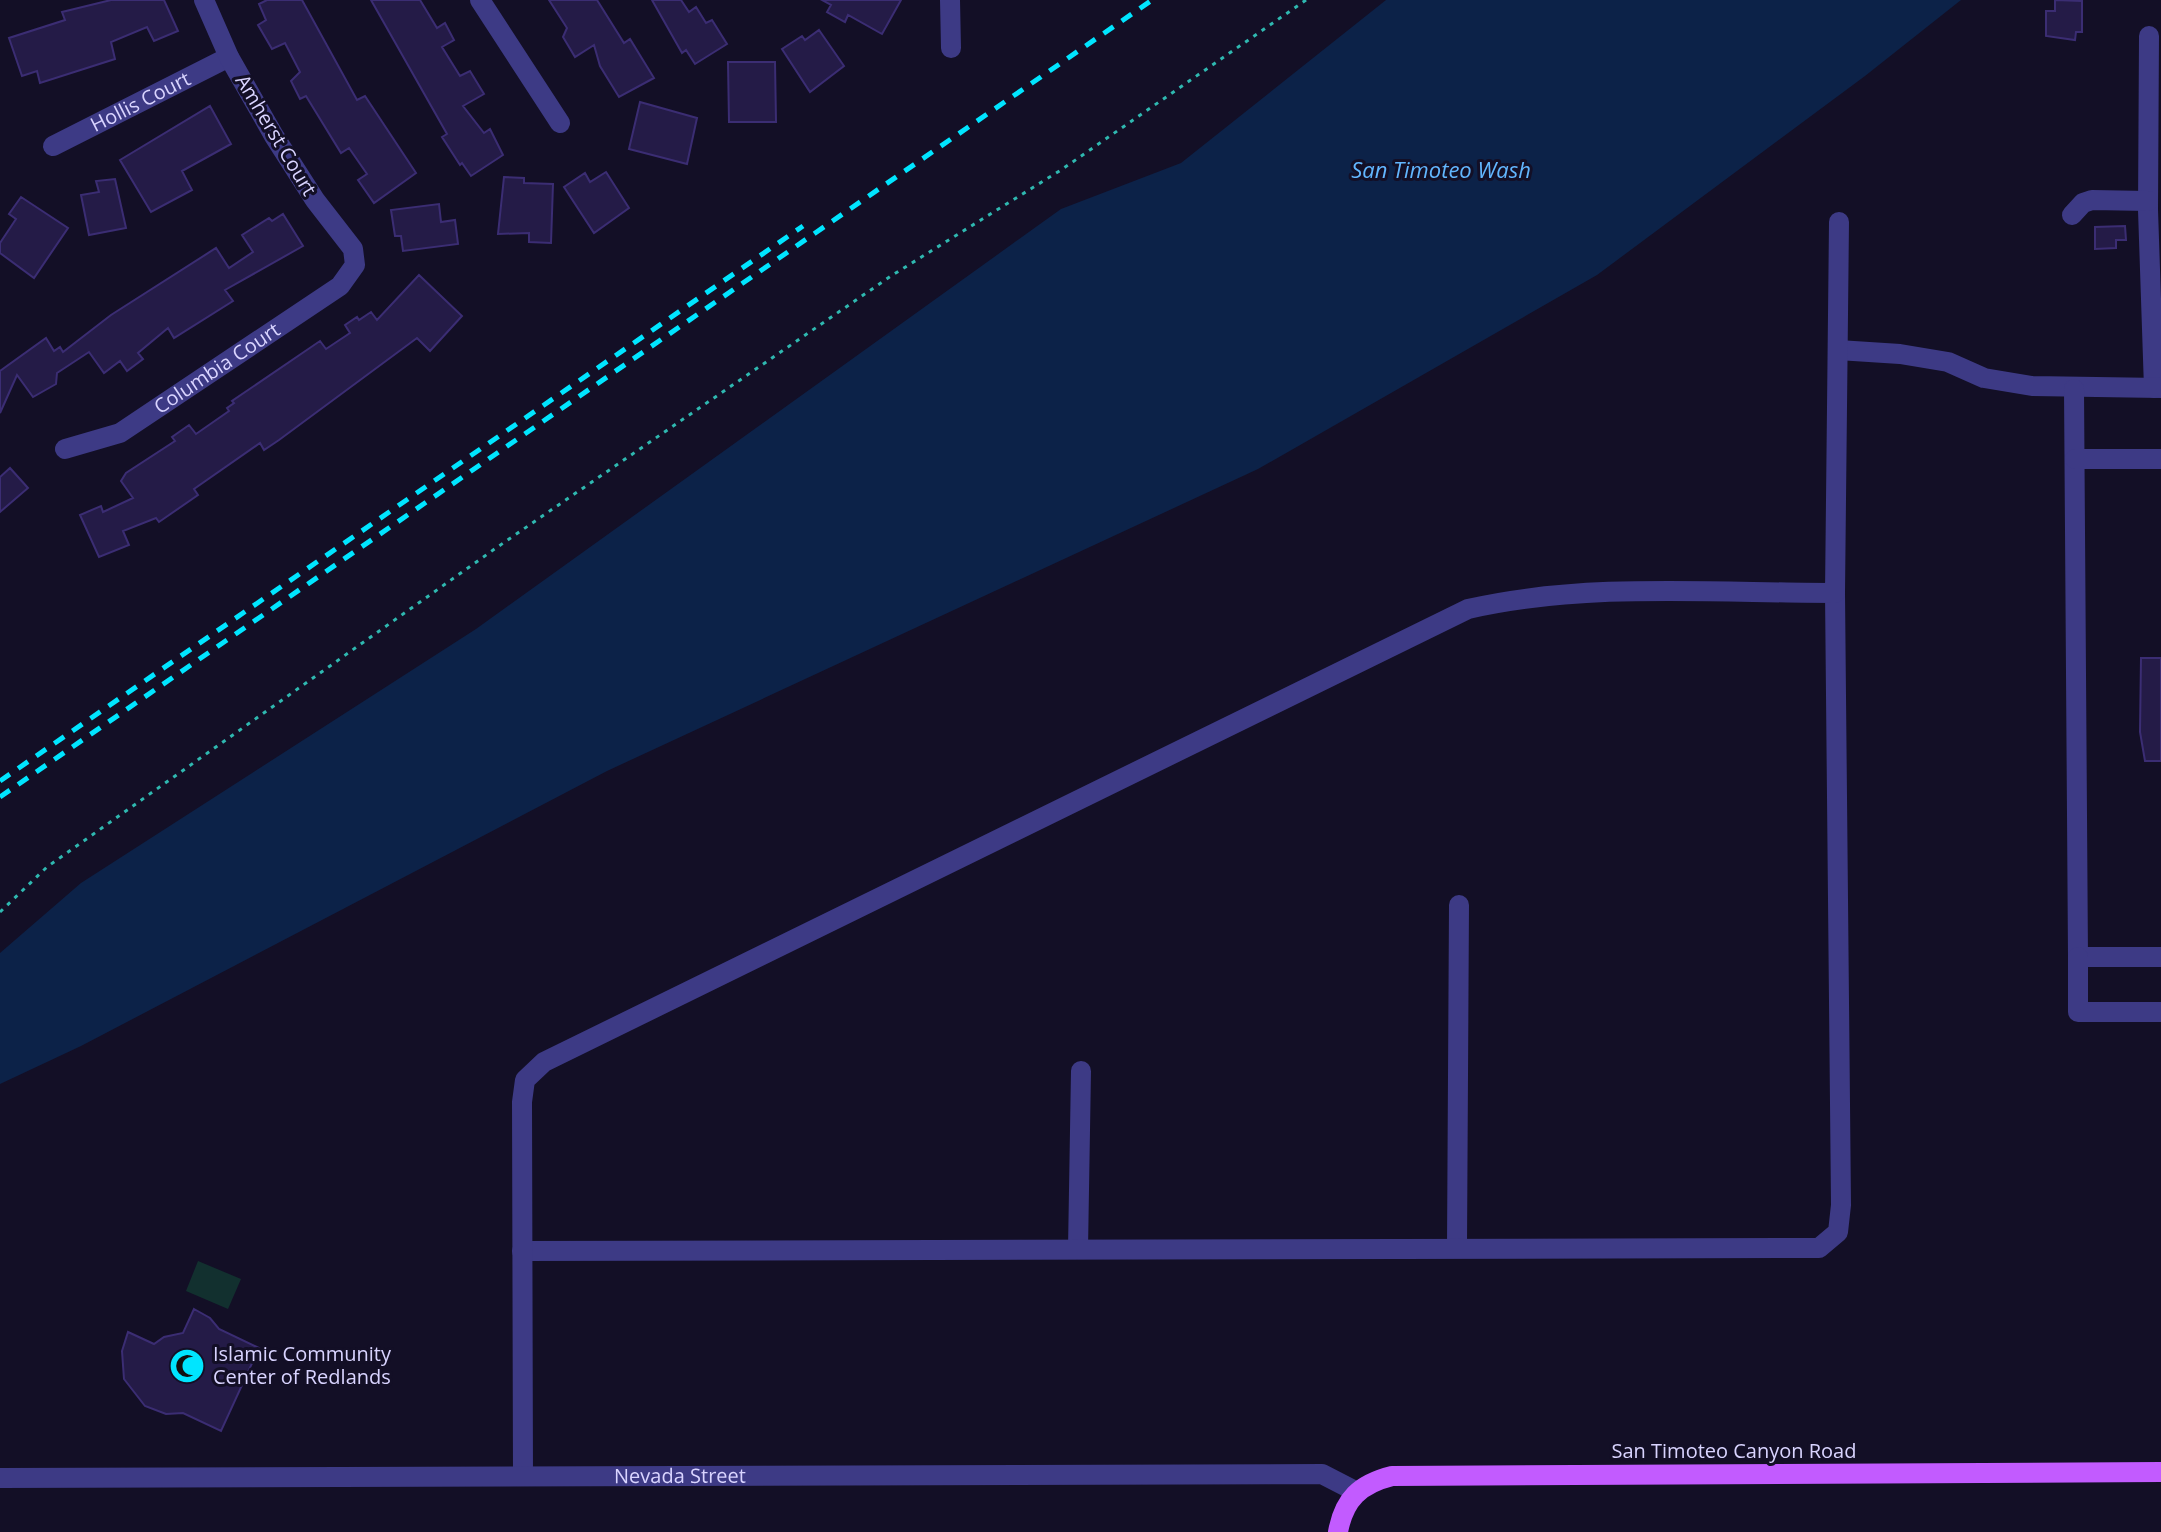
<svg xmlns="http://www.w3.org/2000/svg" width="2161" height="1532" viewBox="0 0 2161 1532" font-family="'Open Sans',sans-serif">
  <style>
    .green { fill: #12302f }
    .water { fill: #0c2248 }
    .building { fill: #241b47; stroke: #3b2d73; stroke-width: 2 }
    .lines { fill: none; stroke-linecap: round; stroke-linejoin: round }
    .path { stroke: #2fb8b0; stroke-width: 3; stroke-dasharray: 4 6; stroke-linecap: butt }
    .minor { stroke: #3d3a85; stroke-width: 20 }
    .major { stroke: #c25bff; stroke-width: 20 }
    .rail { stroke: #00e5ff; stroke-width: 5; stroke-dasharray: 12 10; stroke-linecap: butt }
    .labels { text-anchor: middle; stroke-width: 6; stroke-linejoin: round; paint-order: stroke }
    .street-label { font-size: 20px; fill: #d9d4ff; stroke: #130f26 }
    .poi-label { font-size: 20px; fill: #d9d4ff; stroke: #130f26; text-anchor: start }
    .water-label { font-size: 22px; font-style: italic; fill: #62b6ff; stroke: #130f26 }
  </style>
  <rect width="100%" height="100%" fill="#130f26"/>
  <!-- green -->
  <path class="green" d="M198,1261L241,1279L228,1309L186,1291Z"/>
  <!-- water -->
  <path class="water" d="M1386,0H1961L1865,76L1597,275L1258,469L607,771L81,1046L0,1084V953L81,883L476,629L1061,209L1181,163Z"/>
  <!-- building -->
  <path class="building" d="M111,0H164L178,31L154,41L147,27L111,42L115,59L40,83L37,71L22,76L9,38L65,20L62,12Z
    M267,0H302L357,100L365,96L416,173L374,203L358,180L367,174L349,148L341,153L306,96L300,99L291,81L300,72L285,43L272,49L258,25L266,20L259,4Z
    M371,0H420L437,28L445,23L454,40L442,47L460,76L470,71L484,94L463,106L484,133L490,129L503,155L471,176L462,163L460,165L442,137L447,134Z
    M549,0H597L624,43L630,39L654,78L619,97L600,66L594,45L575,57L563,37L567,28Z
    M652,0H681L689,12L696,7L706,23L712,20L727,44L695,64L686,50L682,53Z
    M822,0H901L882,34L848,15L845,22L827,12L831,5Z
    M2055,0L2082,1V32H2076L2075,40L2046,36V11H2055Z
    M819,30L844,66L810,92L782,49L802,36L805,40Z
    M728,62H775L776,122H729Z
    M640,102L697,118L687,164L629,149Z
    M210,106L231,144L182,171L192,190L151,212L120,160Z
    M606,172L629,208L594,233L564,187L585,173L590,182Z
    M504,177L524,178V183L553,184L551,243L529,242V233L498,234Z
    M115,179L126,228L89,235L81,195L99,192L96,181Z
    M21,197L68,228L34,278L0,253V243L16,219L9,214Z
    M439,204L441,222L455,220L458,244L403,251L401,236H395L391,210Z
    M283,214L303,246L225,290L233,301L174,338L168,328L138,353L143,359L127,371L120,361L104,373L89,352L57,373L56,384L33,397L17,375L0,413V371L46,338L54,351L60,347L63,352L111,315L216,248L229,268L253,252L242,235L269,218L272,221Z
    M2125,226L2126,240H2116V248L2095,249V227Z
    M419,275L462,316L430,351L417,338L279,440L264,450L260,443L194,489L198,495L159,522L156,518L123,531L129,545L99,557L80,515L101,506L103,512L133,498L121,481L126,473L175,441L172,437L189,425L196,434L229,411L227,408L234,403L232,401L320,341L326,349L350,333L345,325L357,317L359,320L371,312L377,320Z
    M10,468L28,488L0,512V477Z
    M2141,658H2161V761H2145L2140,732Z
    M194,1309L210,1318L219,1329L259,1348L221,1431L183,1413L166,1414L145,1406L124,1379L122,1351L128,1332L154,1344L164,1337L183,1333Z"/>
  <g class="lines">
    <!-- path -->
    <path class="path" d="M0,912L47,867L496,548L891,276L1061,170L1306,0"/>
    <!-- minor -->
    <g class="minor">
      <path d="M480,0L560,123"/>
      <path d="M950,0L951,48"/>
      <path d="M2149,36L2148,210L2154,388"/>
      <path id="s1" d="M53,146L229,57"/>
      <path d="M2072,215L2083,203L2092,200L2148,201"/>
      <path d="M1838,350L1900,354L1948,362L1984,378L2032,386L2161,388"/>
      <path d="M2074,389L2078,957H2161"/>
      <path id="s2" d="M65,449L120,433L340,286L355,265L353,249L315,200L274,136L229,57L204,0"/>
      <path d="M2075,459H2161"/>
      <path d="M2078,957V1012H2161"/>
      <path d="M1457,1247L1459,905"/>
      <path d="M1078,1249L1081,1071"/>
      <path d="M522,1251L1819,1248L1838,1232L1841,1205L1835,593"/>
      <path d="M523,1476L522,1102L525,1080L544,1062L1468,609C1586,582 1714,593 1835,593L1839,222"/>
      <path id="s3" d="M0,1478L1322,1474L1355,1491"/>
    </g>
    <!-- major -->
    <path class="major" d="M1338,1532C1344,1499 1360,1484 1392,1476L2161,1472"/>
    <!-- rail -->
    <path class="rail" d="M0,781L803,226
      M0,797L1152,0"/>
  </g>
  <!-- icons -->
  <defs>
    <symbol id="mosque-disc" viewBox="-11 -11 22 22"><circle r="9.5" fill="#00e5ff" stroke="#130f26"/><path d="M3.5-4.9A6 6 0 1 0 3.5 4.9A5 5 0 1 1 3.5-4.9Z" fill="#111"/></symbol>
  </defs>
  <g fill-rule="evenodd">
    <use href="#mosque-disc" x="167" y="1346" width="40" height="40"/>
  </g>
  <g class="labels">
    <!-- street labels -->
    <g class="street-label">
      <text dy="7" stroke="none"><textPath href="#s1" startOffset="98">Hollis Court</textPath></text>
      <text transform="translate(276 135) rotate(59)" y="7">Amherst Court</text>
      <text dy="7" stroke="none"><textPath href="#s2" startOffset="174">Columbia Court</textPath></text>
      <text x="1734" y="1458">San Timoteo Canyon Road</text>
      <text dy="7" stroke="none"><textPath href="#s3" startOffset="680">Nevada Street</textPath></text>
    </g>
    <!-- poi labels -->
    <g class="poi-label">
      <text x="213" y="1361">Islamic Community<tspan x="213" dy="23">Center of Redlands</tspan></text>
    </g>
    <!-- water labels -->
    <g class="water-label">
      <text x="1441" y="178">San Timoteo Wash</text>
    </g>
  </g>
</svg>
